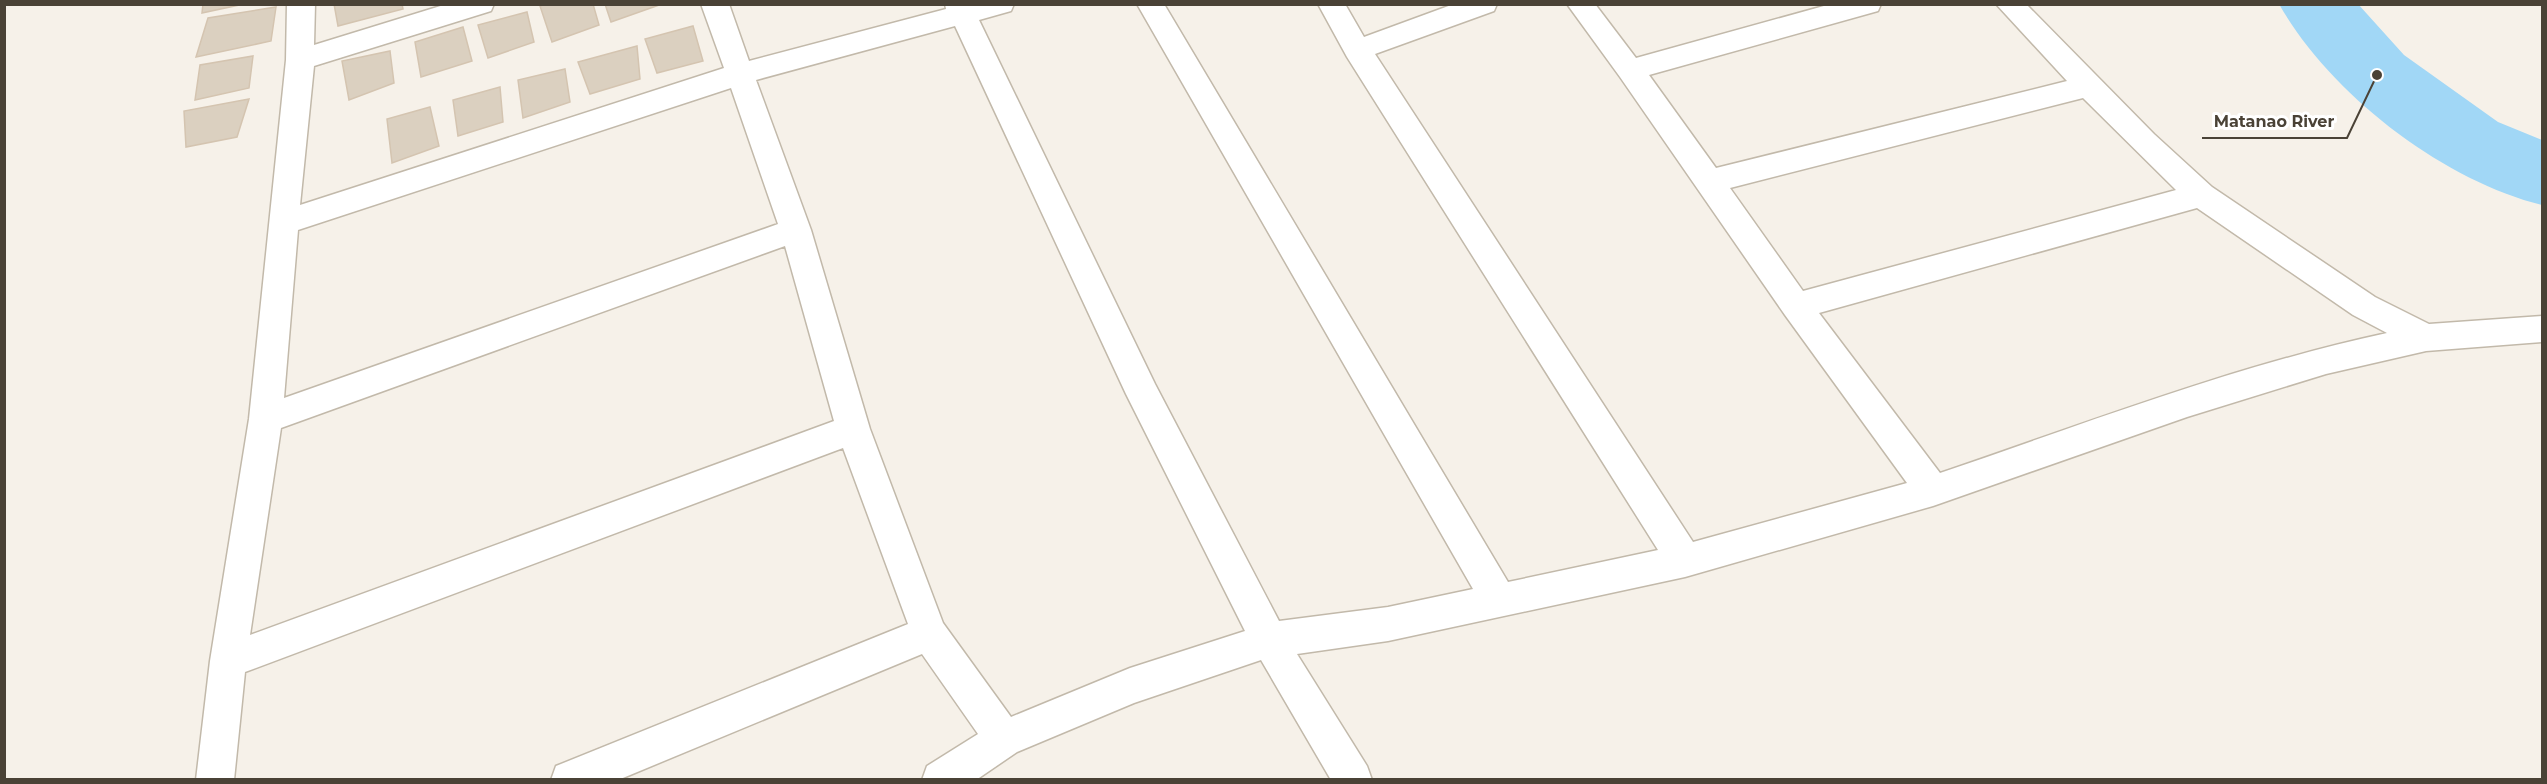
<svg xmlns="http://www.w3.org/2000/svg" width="2547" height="784" viewBox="0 0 2547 784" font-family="Montserrat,sans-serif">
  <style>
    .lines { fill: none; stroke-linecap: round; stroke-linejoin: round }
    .river { fill: #a1d7f6; fill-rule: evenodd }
    .building { fill: #dbd0c0; stroke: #d4c4b0; stroke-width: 1.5 }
    .street-casing { stroke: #c2b9aa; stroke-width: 3 }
    .street { fill: #fff; fill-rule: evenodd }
    .leader { fill: none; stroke: #4a4236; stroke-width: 2 }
    .callout-dot { fill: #4a4236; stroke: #fff; stroke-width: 2 }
    .callout-label { font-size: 16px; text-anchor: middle; font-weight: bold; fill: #4a4236; stroke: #fff; stroke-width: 6; stroke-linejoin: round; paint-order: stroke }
  </style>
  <rect width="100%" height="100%" fill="#f6f1e9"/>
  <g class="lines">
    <!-- river -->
    <path class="river" d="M2279,4H2358L2404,55L2498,122L2542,140V205C2442,180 2330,94 2279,4Z"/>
  </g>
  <!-- building -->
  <path class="building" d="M203,4H244L202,13Z
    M334,4H402L403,9L338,26Z
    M546,4H593L599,25L552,42L540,6Z
    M605,4H662L611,22Z
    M276,7L271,41L196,57L208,18Z
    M527,12L534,42L488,58L478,25Z
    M693,26L703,61L657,73L645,39Z
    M463,27L472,61L421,77L415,42Z
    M637,46L640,79L590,94L578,62Z
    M390,51L394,83L349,100L342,61Z
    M253,56L249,88L195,100L200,65Z
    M565,69L570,102L523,118L518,80Z
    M500,87L503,122L458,136L453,100Z
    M249,99L237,137L186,147L184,111Z
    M430,107L439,146L392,163L387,119Z"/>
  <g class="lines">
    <defs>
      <path id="street" d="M287,4H315L314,45L447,4H494L491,11L314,66L300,205L724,68L701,4H729L749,61L946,9L945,4H1014L1011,11L979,20L1155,384L1279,621L1388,607L1473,589L1137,4H1164L1508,582L1658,550L1347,57L1318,4H1345L1364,37L1454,4H1497L1494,11L1375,54L1693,542L1907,483L1785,315L1620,77L1567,4H1595L1636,58L1831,4H1881L1878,11L1649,75L1716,168L2067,81L1996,4H2026L2154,134L2212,187L2375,297L2429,324L2542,316V342L2426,351L2326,374L2187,417L1933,506L1685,577L1388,641L1297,654L1367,766L1372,780H1331L1261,660L1134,703L1017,752L976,780H922L927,766L978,734L922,654L618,780H551L556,766L908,624L843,448L245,672L234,780H196L210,661L249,419L286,60ZM955,26L1126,394L1245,631L1130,668L1011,717L943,623L870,429L811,230L756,80ZM731,88L778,224L284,398L298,230ZM2083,98L2176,190L1803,291L1730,188ZM2197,208L2353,315L2387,333C2234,366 2087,423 1940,473L1819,313ZM785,246L834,421L250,635L281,428Z"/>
    </defs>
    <!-- street casing -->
    <use href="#street" class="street-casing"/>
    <!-- street -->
    <use href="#street" class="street"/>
  </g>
  <!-- callouts -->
  <path class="leader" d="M2377 75L2347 138H2202"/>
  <circle class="callout-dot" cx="2377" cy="75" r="6"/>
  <g class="callout-label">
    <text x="2274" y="127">Matanao River</text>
  </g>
  <!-- border -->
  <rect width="2547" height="784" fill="none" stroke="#4a4236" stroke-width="12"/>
</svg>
